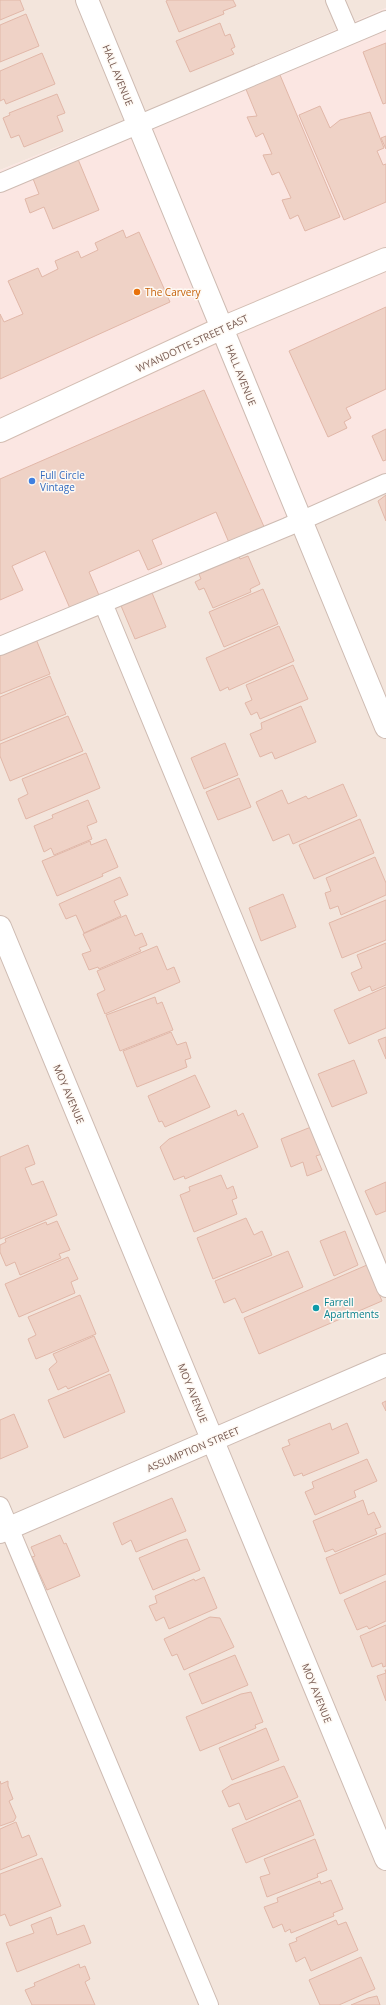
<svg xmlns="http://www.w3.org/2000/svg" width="386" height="2005" viewBox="0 0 386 2005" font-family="'Open Sans',sans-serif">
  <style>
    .residential { fill: #f3e5dc }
    .commercial { fill: #fbe6e2 }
    .building { fill: #efd2c6; stroke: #e1b7a8 }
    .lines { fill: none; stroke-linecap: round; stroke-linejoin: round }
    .service-casing { stroke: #cebbb2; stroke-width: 20 }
    .minor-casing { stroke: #cebbb2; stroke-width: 24 }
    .secondary-casing { stroke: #d3bdb2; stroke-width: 24 }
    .service { stroke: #fff; stroke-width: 18 }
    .minor { stroke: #fff; stroke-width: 22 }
    .secondary { stroke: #fff; stroke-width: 22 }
    .food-dot { fill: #e8710a; stroke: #fef9f4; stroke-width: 1.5 }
    .shop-dot { fill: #3f7fe0; stroke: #fef9f4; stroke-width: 1.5 }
    .culture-dot { fill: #0f9aa8; stroke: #fef9f4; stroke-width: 1.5 }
    .labels { text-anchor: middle; stroke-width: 3; stroke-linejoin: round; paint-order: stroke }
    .street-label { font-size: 10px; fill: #765950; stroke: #fef9f4 }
    .food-label { font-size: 10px; fill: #c56008; stroke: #fef9f4; text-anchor: start }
    .shop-label { font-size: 10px; fill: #366cbe; stroke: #fef9f4; text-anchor: start }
    .culture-label { font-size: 10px; fill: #0d838f; stroke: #fef9f4; text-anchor: start }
  </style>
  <rect width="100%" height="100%" fill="#fcf4ed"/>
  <!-- residential -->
  <path class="residential" d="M0,0H386V8L164,104L0,170Z
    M386,492V2005H0V654Z"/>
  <!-- commercial -->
  <path class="commercial" d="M386,8V492L0,654V170L164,104Z"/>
  <!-- building -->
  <path class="building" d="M0,0H20L24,10L0,20Z
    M168,0H233L236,6L223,11L224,14L179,32L166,1Z
    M26,14L39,46L0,62V25Z
    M220,23L225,36L230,34L235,47L231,49L234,54L190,72L176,41Z
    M386,43V103L383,104L363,52Z
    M42,53L55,84L6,104L4,99L0,101V71Z
    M277,68L340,217L305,231L298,215L290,219L282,200L291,198L279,172L272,175L263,155L272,154L263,133L256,137L247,117L257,116L243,82Z
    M57,94L65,113L57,116L63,131L24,147L19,135L11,138L3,118L10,115L9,113Z
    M320,106L330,128L340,120L370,112L384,148L377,151L383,165L386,164V202L344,220L299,115Z
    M386,136V149L381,138Z
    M75,152L99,210L53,229L44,207L30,213L25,199L39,194L30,171Z
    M123,230L126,238L139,232L170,302L0,379V314L4,322L23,314L8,281L38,268L42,277L58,269L55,261L78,251L81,258L98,250L95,243Z
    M386,307V389L346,408L351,418L344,422L347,428L328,437L289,351Z
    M204,390L265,529L230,545L216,512L152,540L162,564L148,570L139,550L89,572L101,600L72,613L45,551L12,566L23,590L0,600V479Z
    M386,429V460L383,461L372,436Z
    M386,495V521L378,501Z
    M239,556L240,559L248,556L260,584L250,589L251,592L213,608L204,588L199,590L195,582L201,579L199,574Z
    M150,588L166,627L135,639L119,601Z
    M263,589L278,624L224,647L209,612Z
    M279,626L294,661L229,690L228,687L220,691L206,658Z
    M36,639L50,674L0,694V654Z
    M293,665L308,699L260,719L257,712L251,715L245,703L252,700L246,685Z
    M50,676L66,714L0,741V697Z
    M301,706L316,742L275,759L272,752L260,757L250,734L262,729L261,723Z
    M68,716L83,751L10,781L0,756V744Z
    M225,743L238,775L204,789L191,758Z
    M86,753L100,788L26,819L18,799L28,794L22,779Z
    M239,778L251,807L218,820L206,792Z
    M343,784L357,816L293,844L289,834L273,841L256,802L282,790L288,804L306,796L308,799Z
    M88,800L97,822L87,826L92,839L54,855L51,848L44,852L34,826L53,818L52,815Z
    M360,819L374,853L314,879L299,845Z
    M106,839L118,867L102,874L103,876L57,896L42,861L90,841L91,845Z
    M375,857L386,883V895L341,915L338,906L330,909L325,893L331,891L326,878Z
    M120,877L128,895L114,901L121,916L84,933L76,915L66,919L59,904Z
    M283,894L296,927L261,941L249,908Z
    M386,900V940L342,958L329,923Z
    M126,915L135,936L142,933L147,945L139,948L141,951L99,969L98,967L89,970L82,954L91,951L83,934Z
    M386,943V985L372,991L370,986L359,991L351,973L362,968L357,955Z
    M157,946L167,970L174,967L180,982L105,1014L97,994L105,990L97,971Z
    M386,987V1028L349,1044L334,1010Z
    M155,997L157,1004L162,1002L173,1030L120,1051L106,1015Z
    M171,1032L177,1045L186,1042L191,1058L185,1060L187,1067L137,1087L123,1051Z
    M386,1037V1059L378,1040Z
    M354,1060L367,1093L332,1107L318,1074Z
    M195,1075L210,1107L165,1127L162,1121L159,1122L148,1096Z
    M236,1110L238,1116L243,1113L258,1147L185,1179L184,1176L174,1180L160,1147L169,1139Z
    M311,1127L322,1154L316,1156L322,1170L307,1176L303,1162L291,1167L281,1139Z
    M28,1145L35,1164L25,1168L32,1185L43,1181L57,1215L0,1239V1157Z
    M221,1175L227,1189L233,1186L237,1198L232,1200L237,1214L194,1232L180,1195L190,1191L189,1187Z
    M386,1182V1211L376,1215L365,1191Z
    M246,1218L254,1235L262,1231L272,1255L213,1279L197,1238Z
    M57,1221L70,1250L59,1254L61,1258L20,1275L15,1262L6,1266L0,1252V1245L6,1242L5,1239L46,1222L47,1225Z
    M345,1231L358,1265L334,1276L320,1241Z
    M288,1251L303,1287L242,1313L235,1298L224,1303L215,1281Z
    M68,1257L78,1279L71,1282L75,1293L19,1317L5,1284Z
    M367,1265L382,1301L259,1354L244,1318Z
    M80,1295L96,1334L36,1359L28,1339L36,1335L28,1317Z
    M94,1336L109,1371L68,1389L66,1386L58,1390L49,1369L57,1362L53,1354Z
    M110,1374L125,1412L64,1438L48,1400Z
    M386,1401V1411L382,1403Z
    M14,1414L28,1447L0,1459V1420Z
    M330,1423L332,1430L347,1423L359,1453L303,1476L302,1473L294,1476L282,1448L290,1445L288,1440Z
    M367,1459L377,1481L354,1491L356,1497L315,1515L305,1492L314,1488L312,1482Z
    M172,1498L186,1531L136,1552L131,1540L122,1545L113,1523Z
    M363,1500L368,1515L374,1512L381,1527L375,1529L377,1534L335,1552L333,1549L325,1552L313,1521Z
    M386,1533V1574L340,1594L326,1558Z
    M60,1535L64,1544L66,1543L80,1576L47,1590L32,1557L35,1556L31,1547Z
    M187,1539L200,1570L153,1590L139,1558L179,1541Z
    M204,1577L217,1608L169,1629L164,1617L156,1621L149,1606L157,1603L155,1596L194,1579L195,1581Z
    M386,1581V1621L369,1629L367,1626L357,1630L344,1600Z
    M210,1617L220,1618L234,1647L184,1670L177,1654L172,1656L164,1639Z
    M386,1625V1666L383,1667L382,1663L372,1667L360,1636Z
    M235,1655L248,1685L202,1704L189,1674Z
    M385,1670H386V1701L377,1676L386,1673Z
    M251,1692L263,1722L255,1725L256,1728L200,1751L186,1717L241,1694Z
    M266,1728L279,1760L232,1780L219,1748Z
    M284,1766L298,1797L246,1820L239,1803L229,1807L222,1791L231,1785Z
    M0,1781L1,1784L8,1781V1786L13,1799L9,1801L16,1817L14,1821L0,1826Z
    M300,1800L314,1835L246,1863L232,1829Z
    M16,1822L22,1838L29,1835L37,1855L0,1870V1829Z
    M315,1839L327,1870L317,1874L318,1877L267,1897L260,1877L270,1874L264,1859Z
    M42,1858L61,1906L10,1926L5,1914L0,1916V1874Z
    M331,1880L343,1909L333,1913L334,1916L291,1933L290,1929L285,1932L282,1924L273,1928L264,1907L278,1902L277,1898L320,1881L321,1884Z
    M51,1917L57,1935L84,1925L91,1943L17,1972L6,1943L34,1933L31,1925Z
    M336,1920L338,1925L346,1922L358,1950L311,1971L305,1957L296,1962L289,1944L297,1941L296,1938Z
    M361,1957L375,1989L339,2005H320L309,1980Z
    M79,1964L80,1968L85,1966L90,1979L85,1982L95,2005H32L25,1990L35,1986L34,1983Z
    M377,1996L380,2005H351L368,1998Z"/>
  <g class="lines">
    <defs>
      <path id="service" d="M335,0L350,35
        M0,183L386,20
        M103,603L386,1288
        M0,646L287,527L386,483
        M0,1506L209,2005"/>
      <path id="minor" d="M87,0L386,727
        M0,927L386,1859
        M0,1532L386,1365"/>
      <path id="secondary" d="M0,431L222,328L386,259"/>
    </defs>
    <!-- service casing -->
    <use href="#service" class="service-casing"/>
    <!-- minor casing -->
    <use href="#minor" class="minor-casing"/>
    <!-- secondary casing -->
    <use href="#secondary" class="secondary-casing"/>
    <!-- service -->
    <use href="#service" class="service"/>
    <!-- minor -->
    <use href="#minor" class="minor"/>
    <!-- secondary -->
    <use href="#secondary" class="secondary"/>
  </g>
  <!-- markers -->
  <circle class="food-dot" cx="137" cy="292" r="4"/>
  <circle class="shop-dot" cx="32" cy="481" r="4"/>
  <circle class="culture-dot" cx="316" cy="1308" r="4"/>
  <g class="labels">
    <!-- street labels -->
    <g class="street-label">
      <text transform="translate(118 75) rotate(68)" y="4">HALL AVENUE</text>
      <text transform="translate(192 343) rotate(-25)" y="4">WYANDOTTE STREET EAST</text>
      <text transform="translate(241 375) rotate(68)" y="4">HALL AVENUE</text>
      <text transform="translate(69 1094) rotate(67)" y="4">MOY AVENUE</text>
      <text transform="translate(193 1393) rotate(68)" y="4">MOY AVENUE</text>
      <text transform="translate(193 1449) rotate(-23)" y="4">ASSUMPTION STREET</text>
      <text transform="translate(317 1693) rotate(68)" y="4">MOY AVENUE</text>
    </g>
    <!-- food labels -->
    <g class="food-label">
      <text x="145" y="296">The Carvery</text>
    </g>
    <!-- shop labels -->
    <g class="shop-label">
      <text x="40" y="479">Full Circle<tspan x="40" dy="12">Vintage</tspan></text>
    </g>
    <!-- culture labels -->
    <g class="culture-label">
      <text x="324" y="1306">Farrell<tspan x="324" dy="12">Apartments</tspan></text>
    </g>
  </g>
</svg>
